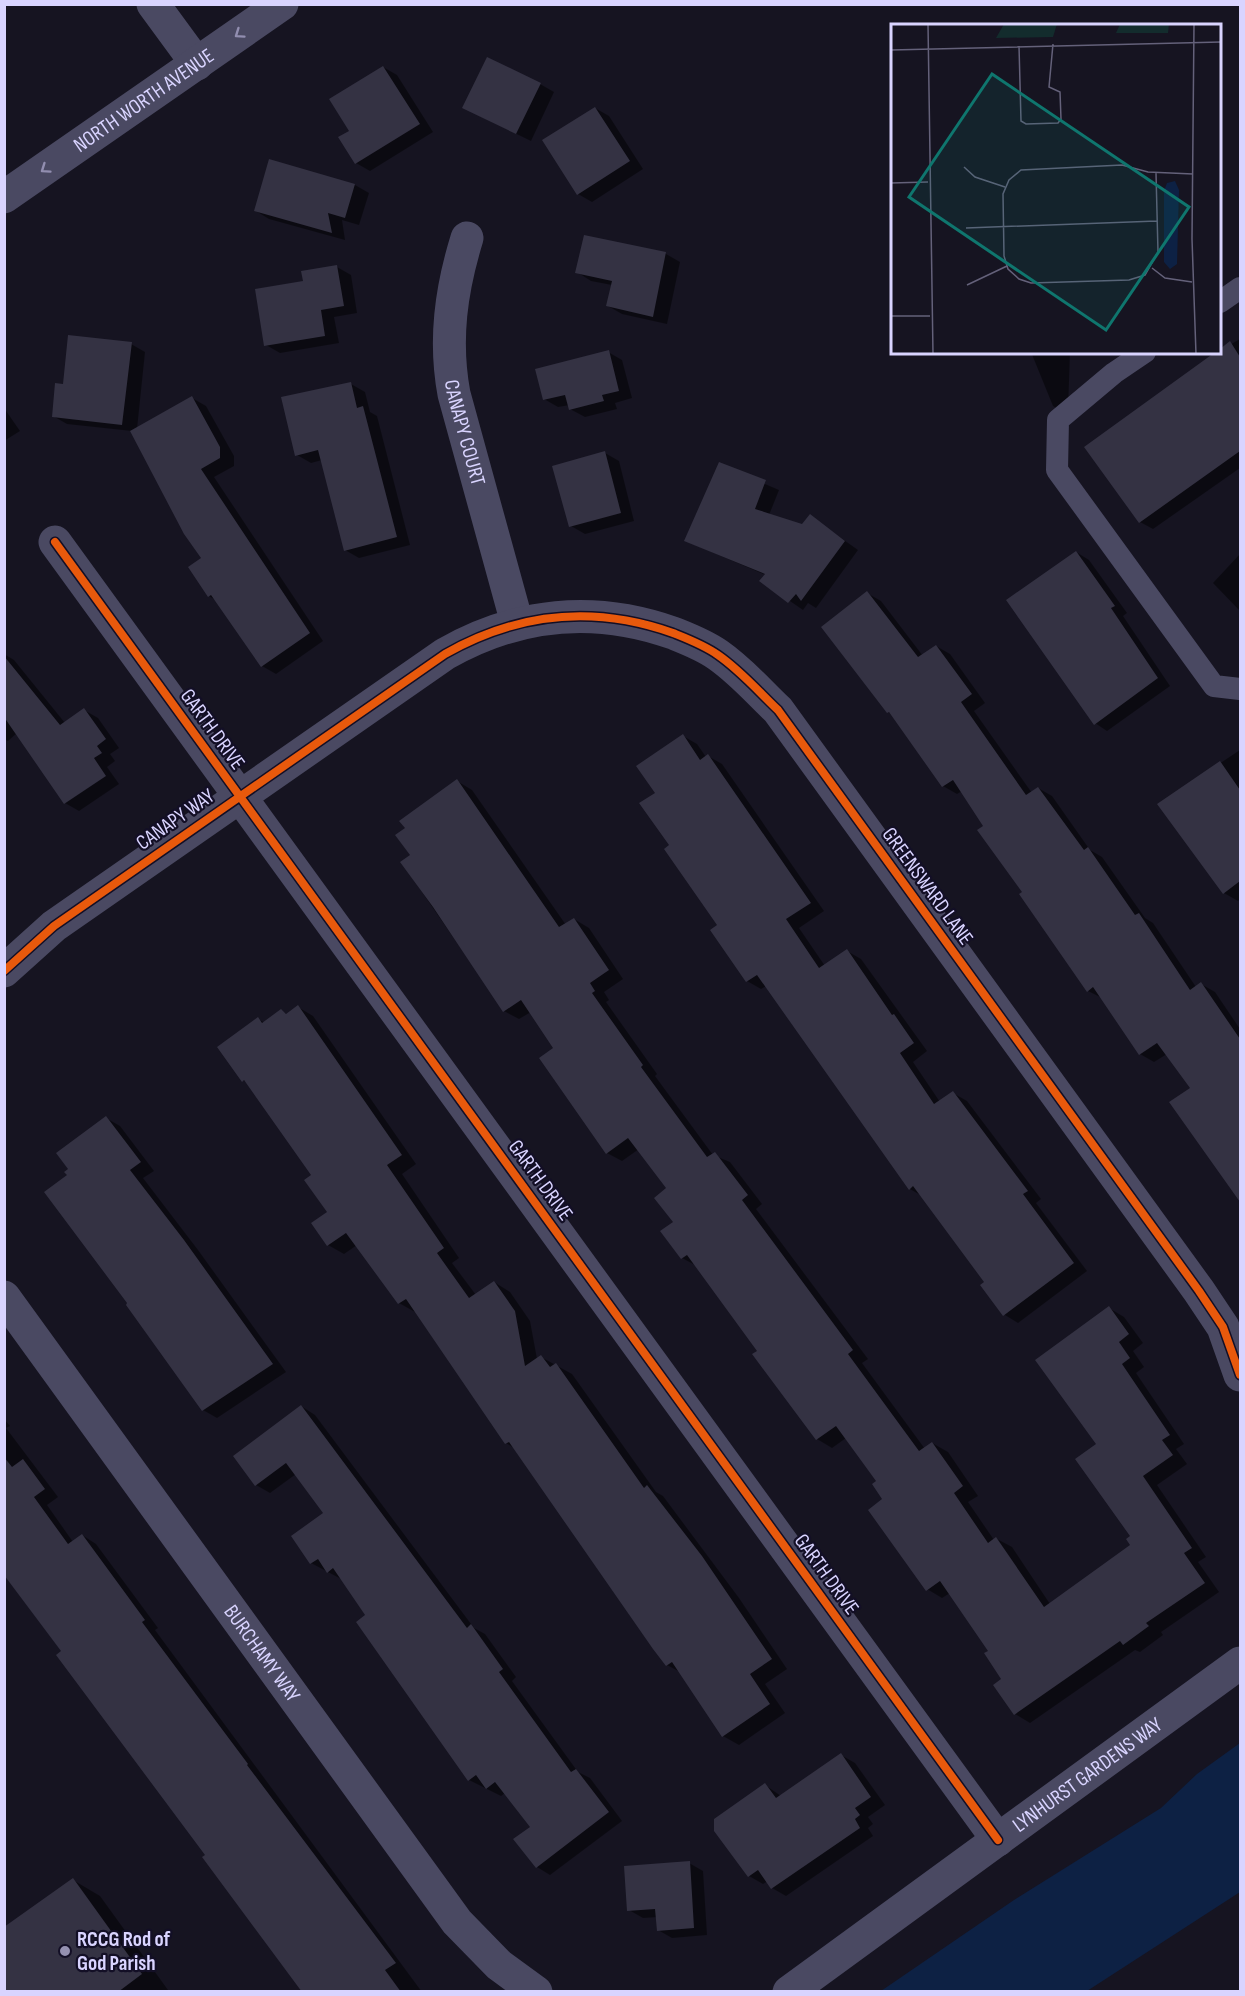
<svg xmlns="http://www.w3.org/2000/svg" width="1245" height="1996" viewBox="0 0 1245 1996" font-family="'Sofia Sans Condensed',sans-serif">
  <style>
    .water { fill: #0d2144 }
    .shadow { fill: #0007 }
    .building { fill: #343243 }
    .lines { fill: none; stroke-linecap: round; stroke-linejoin: round }
    .service { stroke: #4a4962; stroke-width: 22 }
    .minor { stroke: #4a4962; stroke-width: 33 }
    .cycleway-casing { stroke: #130f26; stroke-width: 11 }
    .cycleway { stroke: #e8590c; stroke-width: 8 }
    .oneway { stroke: #928eb0 }
    .poi-dot { fill: #9591b1; stroke: #130f26; stroke-width: 2 }
    .labels { text-anchor: middle; stroke-width: 4.5; stroke-linejoin: round; paint-order: stroke }
    .street-label { font-size: 21px; fill: #d9d4ff; stroke: #130f26 }
    .poi-label { font-size: 21px; font-weight: bold; fill: #d9d4ff; stroke: #130f26; text-anchor: start }
    .inset-road { fill: none; stroke: #64617a; stroke-width: 1.5 }
    .view { fill: #0f766e; fill-opacity: 0.15; stroke: #0f766e; stroke-width: 3 }
    .inset-edge { fill: none; stroke: #d9d4ff; stroke-width: 3 }
  </style>
  <rect width="100%" height="100%" fill="#161421"/>
  <!-- water -->
  <path class="water" d="M1240,1743V1892L1087,1991H881L1014,1900L1161,1808L1197,1774Z"/>
  <!-- shadow -->
  <path class="shadow" d="M383,67L397,75L433,132L370,171L356,163L351,132Z
    M540,84L554,92L531,141L478,115Z
    M595,108L609,116L643,169L592,202L578,194Z
    M355,185L369,193L359,225L342,220L345,240L269,219L256,211Z
    M585,237L666,254L680,262L667,324L622,314L608,306L612,285L591,281L577,272Z
    M337,267L351,275L357,313L334,317L339,343L280,353L266,345L305,282Z
    M1240,339V468L1153,529L1140,522L1214,354Z
    M131,344L145,352L137,429L192,398L206,406L234,456V466L214,477L323,641L276,674L262,666L217,601L209,596L203,559L132,431L67,424L53,416L64,386Z
    M608,352L622,360L632,398L615,403L617,409L585,417L570,409V405L558,407L544,399Z
    M1031,352H1070L1068,410L1065,413L1053,406Z
    M351,384L365,392L370,412L377,416L410,545L359,558L345,550L322,460L311,463L297,455Z
    M4,408L20,431L4,441Z
    M605,453L619,461L634,521L585,534L571,526Z
    M719,464L779,490L769,515L802,526L810,516L858,550L816,608L808,603L803,610L761,581L766,575L686,541Z
    M1076,552L1089,560L1127,613L1123,616L1170,686L1107,731L1095,723Z
    M1240,554V611L1213,583Z
    M867,593L881,601L923,656L936,646L950,654L985,703L974,711L1032,793L1038,788L1052,796L1090,850L1102,857L1145,918L1153,923L1196,987L1201,984L1215,992L1240,1029V1195L1236,1192L1192,1088L1167,1054L1154,1062L1140,1054L1102,998L1088,991L962,791L957,794L943,786L893,714L888,712Z
    M4,654L14,660L65,723L84,710L98,718L119,748L110,754L115,761L107,767L119,784L79,811L65,803L17,733L8,741L4,739Z
    M683,736L697,744L706,757L708,756L722,764L824,911L799,928L825,966L847,951L861,959L927,1051L913,1062L940,1102L953,1093L967,1101L1041,1199L1036,1203L1087,1271L1018,1323L1005,1315L982,1285L986,1282L922,1196L910,1189L766,986L761,989L747,981L719,925L671,846L657,793Z
    M1240,750V899L1238,901L1224,893L1159,804Z
    M457,781L472,790L566,925L574,919L589,928L623,979L604,992L609,1000L606,1002L657,1074L655,1076L713,1155L730,1162L762,1204L756,1209L868,1359L862,1363L925,1449L932,1443L948,1452L978,1496L968,1502L994,1540L997,1539L1012,1547L1050,1604L1132,1545V1537L1098,1444L1109,1308L1124,1317L1143,1343L1133,1351L1144,1367L1136,1373L1184,1444L1176,1449L1187,1464L1157,1485L1206,1557L1198,1562L1219,1592L1161,1632L1163,1635L1140,1652L1135,1650L1030,1723L1015,1714L1004,1680L990,1651L950,1593L942,1598L927,1589L884,1500L878,1481L846,1438L832,1448L817,1439L754,1354L759,1351L697,1266L682,1258L668,1189L639,1149L622,1161L607,1153L555,1048L531,1012L519,1019L504,1011L402,863L412,855Z
    M298,1007L313,1016L416,1164L402,1174L459,1258L452,1263L476,1295L494,1282L510,1292L530,1321L537,1359L541,1357L572,1374L656,1492L663,1496L739,1598L787,1669L765,1684L785,1713L739,1745L723,1736L680,1672L667,1665L516,1449L506,1443L415,1312L399,1303L357,1245L344,1254L328,1245L313,1224L329,1213L313,1175L248,1083L243,1080L258,1019L265,1023L281,1011L288,1015Z
    M106,1118L120,1126L154,1171L143,1178L198,1250L286,1372L217,1418L203,1410L128,1305L130,1304L69,1175L70,1169Z
    M301,1406L315,1415L474,1628L485,1634L516,1677L512,1681L578,1772L590,1778L622,1821L550,1875L537,1867L532,1827L505,1793L501,1796L469,1780L343,1580L311,1563L325,1513L296,1474L270,1493L256,1485Z
    M4,1419L10,1426L6,1428L58,1497L47,1505L73,1542L82,1535L96,1544L158,1628L155,1630L422,1992H303L63,1651L7,1575L4,1577Z
    M841,1755L855,1763L885,1805L868,1817L873,1824L868,1828L873,1836L786,1896L772,1888L768,1881L763,1884L749,1876L765,1785L781,1796Z
    M689,1863L703,1871L707,1935L672,1938L658,1930V1917L643,1918L629,1910Z
    M73,1880L100,1896L168,1990L4,1992Z"/>
  <!-- building -->
  <path class="building" d="M487,57L541,83L516,134L462,108Z
    M383,66L420,124L355,164L338,137L349,131L329,99Z
    M595,107L630,161L577,195L542,140Z
    M269,159L355,184L345,218L328,213L332,233L254,211Z
    M584,235L666,252L653,317L606,306L612,281L575,273Z
    M337,265L344,306L321,310L325,336L264,346L255,289L303,281L301,271Z
    M68,335L132,342L122,425L52,417L55,383L63,384Z
    M1230,341L1240,357V451L1139,523L1084,447L1214,353L1220,352V349Z
    M609,350L619,391L602,395L604,401L569,410L565,395L543,400L535,369Z
    M351,382L357,408L363,406L397,537L344,551L318,450L295,456L281,397Z
    M192,396L220,447V458L201,469L310,633L261,667L211,595L208,597L188,567L201,558L184,534L130,431Z
    M605,451L621,513L569,527L552,466Z
    M719,462L766,480L755,509L802,524L810,514L845,541L801,601L796,594L788,603L759,581L765,574L684,541Z
    M1076,551L1115,606L1111,608L1158,678L1094,725L1006,600Z
    M867,591L918,657L936,645L972,694L961,702L1026,795L1038,787L1084,850L1088,847L1135,915L1139,913L1190,990L1201,982L1240,1039V1202L1169,1102L1190,1088L1157,1043L1139,1055L1093,987L1087,992L1019,894L1022,892L977,830L983,826L953,780L942,787L889,712L887,713L821,627Z
    M4,656L60,725L84,708L106,739L97,746L102,753L94,758L106,776L64,804L4,717Z
    M683,734L700,760L708,754L811,903L786,919L819,968L847,949L892,1015L894,1014L914,1043L900,1053L934,1104L953,1091L1028,1191L1023,1194L1074,1263L1003,1316L980,1285L984,1282L913,1186L909,1190L757,975L746,982L710,930L717,925L664,849L669,845L639,803L655,793L636,766Z
    M1220,761L1240,790V881L1223,894L1157,804Z
    M457,779L559,927L574,918L609,970L590,983L595,991L592,993L643,1065L641,1067L707,1157L715,1152L748,1195L742,1200L853,1350L848,1354L919,1451L932,1442L963,1486L954,1493L988,1543L996,1537L1044,1607L1130,1545L1126,1539L1130,1536L1075,1459L1096,1444L1035,1360L1109,1306L1129,1334L1119,1342L1130,1358L1122,1364L1170,1435L1162,1440L1173,1455L1143,1476L1192,1548L1184,1553L1205,1583L1146,1623L1149,1626L1123,1645L1120,1641L1014,1715L993,1685L1001,1679L984,1653L988,1651L940,1581L926,1591L868,1510L882,1499L872,1484L876,1481L836,1426L816,1440L752,1354L757,1351L687,1255L681,1259L660,1231L673,1222L654,1198L666,1188L628,1138L606,1154L539,1058L553,1048L521,1000L503,1012L433,907L400,862L410,855L395,835L405,828L399,821Z
    M298,1005L402,1155L387,1165L444,1248L437,1253L469,1298L494,1281L515,1311L525,1366L541,1355L550,1367L556,1363L644,1488L647,1485L702,1556L772,1659L750,1674L770,1704L722,1737L672,1662L666,1666L653,1649L509,1442L505,1444L406,1299L398,1304L346,1233L327,1246L311,1223L327,1212L304,1180L311,1175L244,1080L242,1082L217,1047L258,1017L262,1023L281,1009L286,1014Z
    M106,1116L141,1162L130,1170L184,1240L273,1364L202,1411L126,1305L127,1303L44,1192L67,1175L64,1172L68,1169L56,1153Z
    M301,1405L467,1628L471,1624L503,1669L499,1672L571,1772L576,1769L609,1812L536,1868L513,1839L530,1827L495,1782L486,1789L476,1775L468,1781L356,1622L365,1615L333,1568L327,1573L318,1559L310,1564L291,1536L323,1513L286,1463L255,1486L233,1456Z
    M4,1457L12,1467L23,1459L45,1489L34,1497L68,1544L82,1534L145,1620L142,1622L248,1764L247,1765L396,1963L385,1970L401,1992H302L202,1857L205,1855L56,1655L61,1651L4,1575Z
    M841,1753L871,1797L855,1808L860,1815L855,1819L860,1828L771,1889L758,1870L748,1877L714,1831V1819L765,1783L776,1798Z
    M690,1861L694,1928L657,1931L655,1909L627,1911L624,1866Z
    M73,1878L142,1974L118,1992H4V1927Z"/>
  <g class="lines">
    <!-- service -->
    <path class="service" d="M1220,302L1240,288
      M1145,352L1114,373L1058,420L1057,470L1214,686L1240,689"/>
    <!-- minor -->
    <g class="minor">
      <path d="M153,4L197,64"/>
      <path id="s1" d="M4,197L282,4"/>
      <path id="s2" d="M467,238C451,290 444,340 454,394L517,623"/>
      <path d="M55,542L998,1840"/>
      <path d="M4,971L54,926L445,654C517,613 594,605 673,633C688,639 704,645 718,655C741,671 758,691 778,710L1199,1291L1223,1327L1240,1375"/>
      <path id="s3" d="M4,1297L457,1922L499,1965L536,1992"/>
      <path id="s4" d="M789,1992L1240,1663"/>
    </g>
    <defs>
      <path id="cycleway" d="M55,542L998,1840
        M4,971L54,926L445,654C517,613 594,605 673,633C688,639 704,645 718,655C741,671 758,691 778,710L1199,1291L1223,1327L1240,1375"/>
    </defs>
    <!-- cycleway casing -->
    <use href="#cycleway" class="cycleway-casing"/>
    <!-- cycleway -->
    <use href="#cycleway" class="cycleway"/>
  </g>
  <!-- one-way arrows -->
  <defs><path id="oneway-chevron" d="M-2-3.5L2.5 0L-2 3.5" fill="none" stroke-width="1.6" stroke-linecap="round" stroke-linejoin="round" transform="scale(1.5)"/></defs>
  <g class="oneway">
    <use href="#oneway-chevron" transform="translate(239 34) rotate(145)"/>
    <use href="#oneway-chevron" transform="translate(45 169) rotate(145)"/>
  </g>
  <!-- markers -->
  <circle class="poi-dot" cx="65" cy="1951" r="6"/>
  <g class="labels">
    <!-- street labels -->
    <g class="street-label">
      <text dy="7" stroke="none"><textPath href="#s1" startOffset="170">NORTH WORTH AVENUE</textPath></text>
      <text dy="7" stroke="none"><textPath href="#s2" startOffset="198">CANAPY COURT</textPath></text>
      <text transform="translate(213 729) rotate(54)" y="7">GARTH DRIVE</text>
      <text transform="translate(175 819) rotate(-35)" y="7">CANAPY WAY</text>
      <text transform="translate(928 886) rotate(54)" y="7">GREENSWARD LANE</text>
      <text transform="translate(541 1180) rotate(54)" y="7">GARTH DRIVE</text>
      <text transform="translate(827 1574) rotate(54)" y="7">GARTH DRIVE</text>
      <text dy="7" stroke="none"><textPath href="#s3" startOffset="440">BURCHAMY WAY</textPath></text>
      <text dy="7" stroke="none"><textPath href="#s4" startOffset="369">LYNHURST GARDENS WAY</textPath></text>
    </g>
    <!-- poi labels -->
    <g class="poi-label">
      <text x="77" y="1946">RCCG Rod of<tspan x="77" dy="24">God Parish</tspan></text>
    </g>
  </g>
  <!-- overview -->
  <g transform="translate(891 24)">
    <rect width="330" height="330" fill="#161421"/>
    <path d="M113,0H166L162,13L105,14ZM229,0H278L277,9H225Z" fill="#132c2d"/>
    <path d="M284,157L288,166L286,240L279,245L273,238V167L276,159Z" fill="#0d2144"/>
    <path class="inset-road" d="M37,0L42,330M303,0L301,215L305,330M128,22L130,97L135,100L167,99L170,95L169,68L158,63L162,20M0,26L330,18M73,143L84,153L114,163M265,149L267,228L254,251L238,256L140,259L128,255L117,245L113,232L112,170L118,156L130,146L231,141L257,148L302,150M0,159L37,158M75,204L266,197M261,244L274,254L301,258M76,261L116,242M0,292H39"/>
    <path class="view" d="M101,50L298,183L215,306L18,173Z"/>
    <rect width="330" height="330" class="inset-edge"/>
  </g>
  <!-- border -->
  <rect width="1245" height="1996" fill="none" stroke="#d9d4ff" stroke-width="12"/>
</svg>
